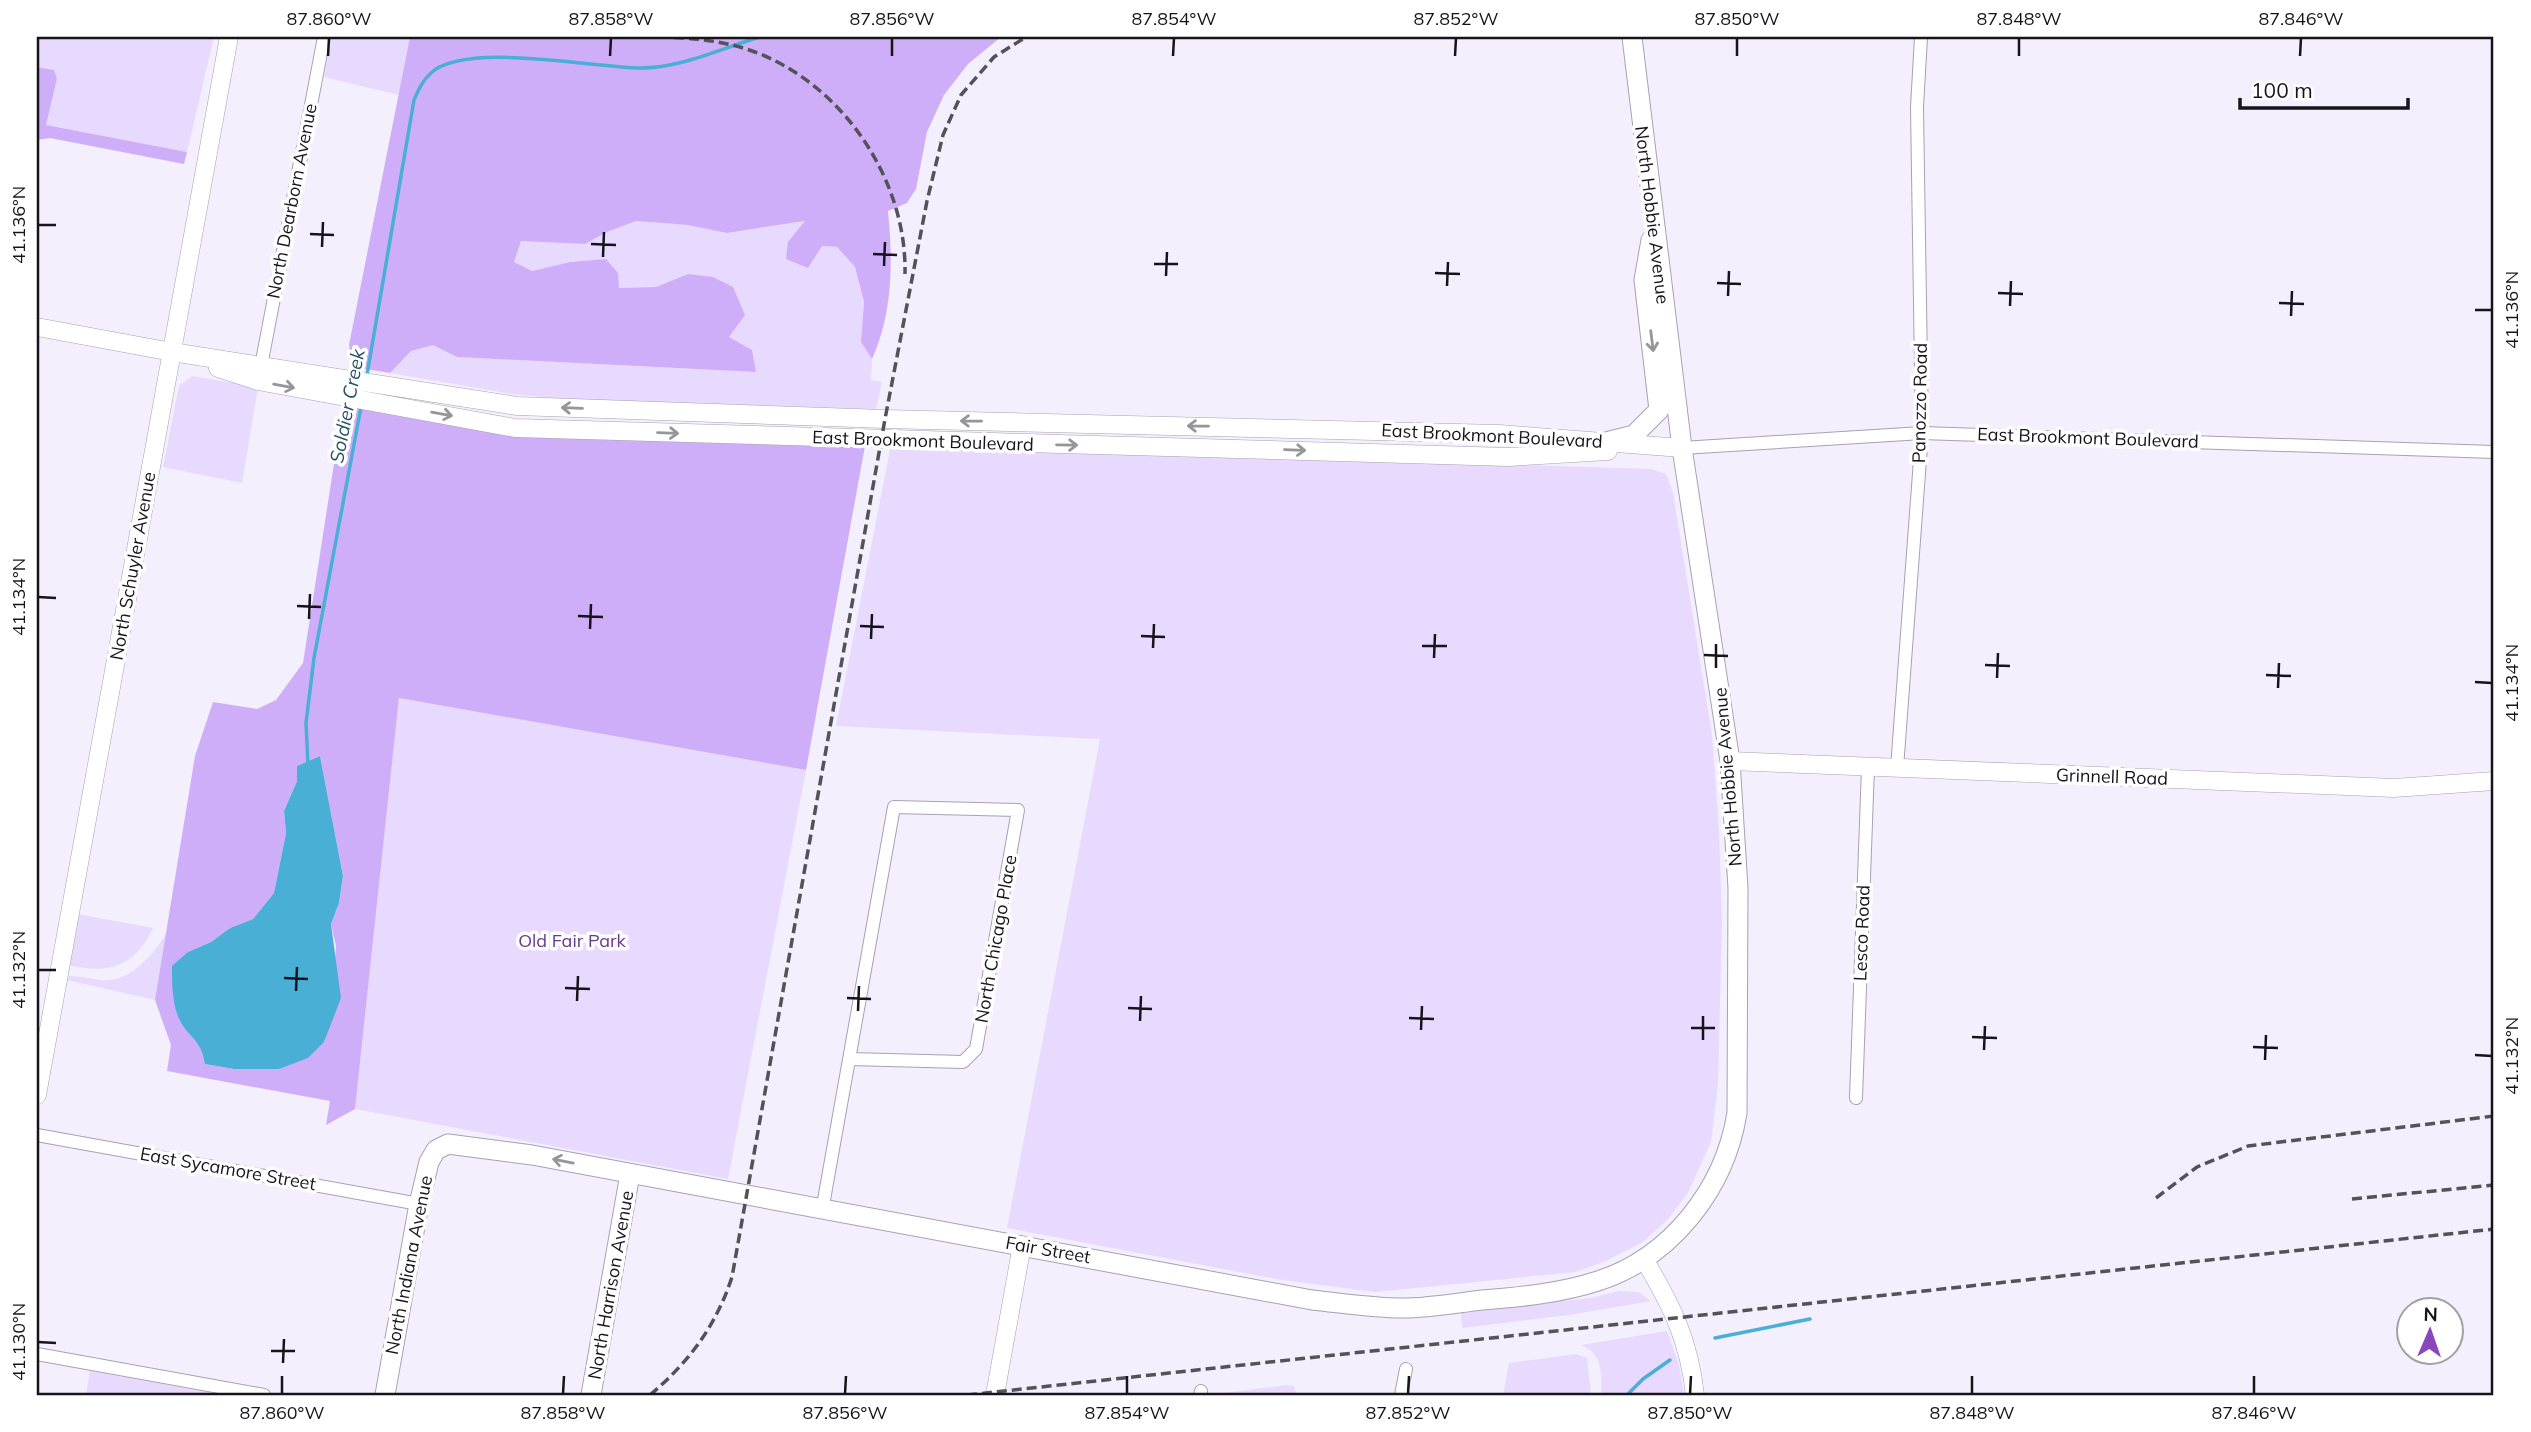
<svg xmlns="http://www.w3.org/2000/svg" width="2531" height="1432" viewBox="0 0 2531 1432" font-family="Mulish,sans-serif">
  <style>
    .green { fill: #e8d9fe }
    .forest { fill: #cfaef9; fill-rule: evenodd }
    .water { fill: #49afd5 }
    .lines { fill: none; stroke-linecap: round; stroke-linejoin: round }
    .stream { stroke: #49afd5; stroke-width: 3.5 }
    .street-casing { stroke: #a7a1b1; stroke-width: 14 }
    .secondary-casing { stroke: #a7a1b1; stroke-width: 19 }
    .primary-casing { stroke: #a7a1b1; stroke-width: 21 }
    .street { stroke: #fff; stroke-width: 12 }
    .secondary { stroke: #fff; stroke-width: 18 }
    .primary { stroke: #fff; stroke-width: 19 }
    .rail { stroke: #545159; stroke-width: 3.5; stroke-dasharray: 10 5; stroke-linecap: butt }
    .oneway { stroke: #969598 }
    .ticks { fill: none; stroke: #16141a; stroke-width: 2.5 }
    .labels { text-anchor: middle; stroke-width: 7; stroke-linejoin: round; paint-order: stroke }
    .street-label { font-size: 18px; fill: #16141a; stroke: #fff }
    .park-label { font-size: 18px; fill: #643a8f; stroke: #fff }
    .water-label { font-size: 19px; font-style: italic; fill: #275263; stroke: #fff }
    .neatline { fill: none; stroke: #16141a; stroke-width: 2.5 }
    .ticks-label { font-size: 18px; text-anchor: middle; fill: #16141a }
  </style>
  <rect width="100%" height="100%" fill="#f4effd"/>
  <!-- green -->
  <path class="green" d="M37,37H214L187,152L46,125L57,79L54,70L37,67Z
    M331,37H410L399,95L324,77Z
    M636,221L688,225L727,233L806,221L822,246L837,247L855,267L864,302L861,342L872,359L871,380L882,382L876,409L562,399L512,394L390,373L411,351L433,344L457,357L755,372L752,350L728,337L688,274L656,287L619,288L606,259L570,262L532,271L514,262L521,241L585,244L607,232Z
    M192,376L258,387L242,483L163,467L179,386Z
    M891,445L1651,469L1666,474L1673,493L1712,735L1719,831L1722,922L1718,1084L1711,1142L1688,1193L1668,1219L1643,1242L1606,1261L1575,1272L1375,1292L1276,1279L1007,1228L1100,739L836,726Z
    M399,698L806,770L728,1179L355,1109Z
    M77,914L153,928C135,966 109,975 69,965Z
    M166,934L155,1000L67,980L69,976C81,976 90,979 102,980C130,983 153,955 166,934Z
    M1619,1291L1638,1292L1651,1301L1569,1315L1462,1328L1461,1312L1591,1298Z
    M1667,1331L1679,1365L1684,1395H1601C1601,1374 1604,1354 1581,1345Z
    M1576,1354L1587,1358L1591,1395H1503L1509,1363Z
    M90,1371L222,1395H86Z
    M1287,1385L1294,1386L1296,1395H1207Z"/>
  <!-- forest -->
  <path class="forest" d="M410,37H1001L968,64L944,95L927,132L916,189L907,203L888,211C893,261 893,313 872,359L861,342L864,302L855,267L837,247L822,246L808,268L786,259L788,242L805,221L727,233L688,225L636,221L607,232L585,244L521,241L514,262L532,271L570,262L606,259L618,273L619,288L656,287L688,274L713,277L733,287L745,315L729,337L752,350L756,372L457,357L433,345L411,351L390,373L353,367L349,345Z
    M37,67L54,70L57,79L46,125L187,152L184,164L50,138L37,140Z
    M343,406L508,433L865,446L806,770L399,698L355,1109L326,1125L330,1101L167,1071L171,1045L155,1000L195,756L213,702L257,709L276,700L303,663ZM320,756L343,876L339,903L331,924L336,946L331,1020L324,1042L279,1069H234L206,1064L188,952L211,942L230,928L253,919L274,893L286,833L284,811L297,781V766Z"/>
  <!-- water -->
  <path class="water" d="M320,756L343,876L339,903L331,924L341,998L324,1042L308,1058L279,1069H234L205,1064C201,1037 186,1037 178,1016C172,1001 172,982 172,966L188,952L211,942L230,928L253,919L274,893L286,833L284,811L297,781V766Z"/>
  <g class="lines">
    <!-- stream -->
    <path class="stream" d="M367,375L414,100C418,91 422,81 431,73C466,41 594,68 641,68C681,68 722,48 760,37
      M308,765L306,723L314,658L361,407
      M1715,1338L1810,1319
      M1627,1395L1643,1379L1670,1360"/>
    <defs>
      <path id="street" d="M261,366L324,37
        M1682,448L1922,433L2494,452
        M1897,768L1922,433L1917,107L1921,37
        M1856,1098L1868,767
        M37,1135L419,1204
        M822,1211L894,807L1018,810L976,1049L963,1062L850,1059
        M37,1354L264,1395
        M1200,1395L1201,1391
        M1401,1395L1406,1369"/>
      <path id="secondary" d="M37,327L172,352L517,406L885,419L1499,434L1682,448
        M218,368L258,381L515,428L1508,457L1608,451
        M1730,761L2394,788L2494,781
        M37,1095L229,37
        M1644,1259C1672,1306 1689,1340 1695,1395
        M995,1395L1022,1245"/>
      <path id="primary" d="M1606,442L1634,435L1659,410L1644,280L1651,240
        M385,1395L419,1204L429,1162L436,1150L448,1144L532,1155L1312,1300C1342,1303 1373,1308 1403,1308C1429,1308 1456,1303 1482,1300C1521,1297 1561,1293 1598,1281C1672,1257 1725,1188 1737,1113L1738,888L1730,761L1682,448L1632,37
        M591,1395L630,1174"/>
    </defs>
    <!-- street casing -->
    <use href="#street" class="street-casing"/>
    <!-- secondary casing -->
    <use href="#secondary" class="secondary-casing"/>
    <!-- primary casing -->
    <use href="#primary" class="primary-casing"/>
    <!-- street -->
    <use href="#street" class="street"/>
    <!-- secondary -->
    <use href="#secondary" class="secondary"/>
    <!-- primary -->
    <use href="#primary" class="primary"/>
    <!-- rail -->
    <path class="rail" d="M584,37C640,38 702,32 755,52C843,85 907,180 905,274
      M2156,1198L2197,1167L2248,1146L2494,1116
      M2352,1199L2494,1185
      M650,1395C689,1362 716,1326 732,1277L885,419L927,201L943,135L961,95L994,57L1026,37
      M967,1395L2494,1229"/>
  </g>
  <!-- one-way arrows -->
  <defs><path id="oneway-shaft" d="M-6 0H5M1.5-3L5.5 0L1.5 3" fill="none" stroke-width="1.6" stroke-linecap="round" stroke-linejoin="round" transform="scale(1.75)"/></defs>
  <g class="oneway">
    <use href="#oneway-shaft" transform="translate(1652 341) rotate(83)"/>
    <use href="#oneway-shaft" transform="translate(284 386) rotate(10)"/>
    <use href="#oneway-shaft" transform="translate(572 408) rotate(-178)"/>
    <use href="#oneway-shaft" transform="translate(442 414) rotate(10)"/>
    <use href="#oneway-shaft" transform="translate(971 421) rotate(-179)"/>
    <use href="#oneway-shaft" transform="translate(1198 426) rotate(-179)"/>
    <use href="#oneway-shaft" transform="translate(668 433) rotate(2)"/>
    <use href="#oneway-shaft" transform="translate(1067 445) rotate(1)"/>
    <use href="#oneway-shaft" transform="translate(1295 450) rotate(2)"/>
    <use href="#oneway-shaft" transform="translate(563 1161) rotate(-169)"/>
  </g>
  <!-- ticks -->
  <path class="ticks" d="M328,56L329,38M610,56L611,38M892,56V38M1173,56L1174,38M1455,56L1456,38M1737,56V38M2019,56V38M2300,56L2301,38M38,225H56M310,234L334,235M591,244L616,245M322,247L323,222M873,254L897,255M603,257L604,232M1154,264H1178M884,266L885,242M1435,273L1460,274M1166,276L1167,252M1717,283L1741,284M1447,286L1448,262M1998,293L2023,294M1728,296L1729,271M2279,303L2304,304M2010,306L2011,281M2475,310H2492M2291,316L2292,291M38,597L56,598M297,606L321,607M578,616L603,617M309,619L310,594M860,626L884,627M590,629L591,604M1141,636L1165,637M871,639L872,614M1422,646H1447M1153,648L1154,624M1704,655L1728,656M1434,658L1435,634M1985,665L2010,666M1716,668V644M2266,675L2291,676M1997,678L1998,653M2475,682L2492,683M2278,688L2279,663M38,970H56M284,978L308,979M565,988L590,989M296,991L297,967M847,998L871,999M577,1001L578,976M1128,1008L1152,1009M858,1011L859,986M1409,1018L1434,1019M1140,1021L1141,996M1691,1028H1715M1421,1030L1422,1006M1972,1037L1997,1038M1703,1040V1016M2253,1047L2278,1048M1984,1050L1985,1026M2475,1055L2492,1056M2265,1060L2266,1035M38,1342L56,1343M271,1351H295M283,1363L284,1339M282,1394V1376M563,1394L564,1376M845,1394L846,1376M1127,1394V1376M1408,1394L1409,1376M1690,1394L1691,1376M1972,1394V1376M2254,1394V1376"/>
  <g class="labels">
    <!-- street labels -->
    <g class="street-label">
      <text transform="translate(292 201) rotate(-79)" y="6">North Dearborn Avenue</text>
      <text transform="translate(1652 215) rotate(83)" y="6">North Hobbie Avenue</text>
      <text transform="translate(1920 403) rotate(-89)" y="6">Panozzo Road</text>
      <text transform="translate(1492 436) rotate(3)" y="6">East Brookmont Boulevard</text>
      <text transform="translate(2088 438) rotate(2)" y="6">East Brookmont Boulevard</text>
      <text transform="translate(923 441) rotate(2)" y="6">East Brookmont Boulevard</text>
      <text transform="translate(133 566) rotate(-80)" y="6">North Schuyler Avenue</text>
      <text transform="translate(1728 777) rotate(-95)" y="6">North Hobbie Avenue</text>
      <text transform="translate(2112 777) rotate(2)" y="6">Grinnell Road</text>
      <text transform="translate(1862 933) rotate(-88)" y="6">Lesco Road</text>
      <text transform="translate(996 939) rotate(-80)" y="6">North Chicago Place</text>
      <text transform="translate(228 1169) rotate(10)" y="6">East Sycamore Street</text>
      <text transform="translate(1048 1250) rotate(10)" y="6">Fair Street</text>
      <text transform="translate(409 1265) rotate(-79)" y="6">North Indiana Avenue</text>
      <text transform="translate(611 1285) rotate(-80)" y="6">North Harrison Avenue</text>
    </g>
    <!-- park labels -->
    <g class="park-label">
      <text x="572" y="947">Old Fair Park</text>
    </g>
    <!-- water labels -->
    <g class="water-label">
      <text transform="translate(347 406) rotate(-79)" y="7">Soldier Creek</text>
    </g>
  </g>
  <!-- border -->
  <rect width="2531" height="1432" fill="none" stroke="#ffffff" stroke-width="77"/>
  <!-- north arrow -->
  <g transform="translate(2430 1331) rotate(2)"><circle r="33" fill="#ffffff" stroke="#a2a1a3" stroke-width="2"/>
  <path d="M0-5L12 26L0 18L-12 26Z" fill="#8947bc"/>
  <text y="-10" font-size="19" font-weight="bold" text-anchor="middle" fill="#16141a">N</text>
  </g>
  <!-- scale -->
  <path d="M2240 98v10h168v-10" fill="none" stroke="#16141a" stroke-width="3.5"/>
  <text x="2251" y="98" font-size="21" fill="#16141a" stroke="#ffffff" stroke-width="5" paint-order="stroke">100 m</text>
  <rect x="38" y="38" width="2454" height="1356" class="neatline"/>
  <g class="ticks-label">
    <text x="329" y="25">87.860°W</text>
    <text x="611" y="25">87.858°W</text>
    <text x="892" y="25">87.856°W</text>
    <text x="1174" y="25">87.854°W</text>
    <text x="1456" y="25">87.852°W</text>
    <text x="1737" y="25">87.850°W</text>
    <text x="2019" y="25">87.848°W</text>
    <text x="2301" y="25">87.846°W</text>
    <text transform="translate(19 225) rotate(-90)" y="6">41.136°N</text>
    <text transform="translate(2512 310) rotate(-90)" y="6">41.136°N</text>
    <text transform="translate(19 597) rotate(-90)" y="6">41.134°N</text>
    <text transform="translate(2512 683) rotate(-90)" y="6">41.134°N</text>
    <text transform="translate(19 970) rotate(-90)" y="6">41.132°N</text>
    <text transform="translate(2512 1056) rotate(-90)" y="6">41.132°N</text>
    <text transform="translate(19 1342) rotate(-90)" y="6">41.130°N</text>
    <text x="282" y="1419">87.860°W</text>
    <text x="563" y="1419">87.858°W</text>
    <text x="845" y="1419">87.856°W</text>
    <text x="1127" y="1419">87.854°W</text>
    <text x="1408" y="1419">87.852°W</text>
    <text x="1690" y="1419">87.850°W</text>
    <text x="1972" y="1419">87.848°W</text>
    <text x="2254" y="1419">87.846°W</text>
  </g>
</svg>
